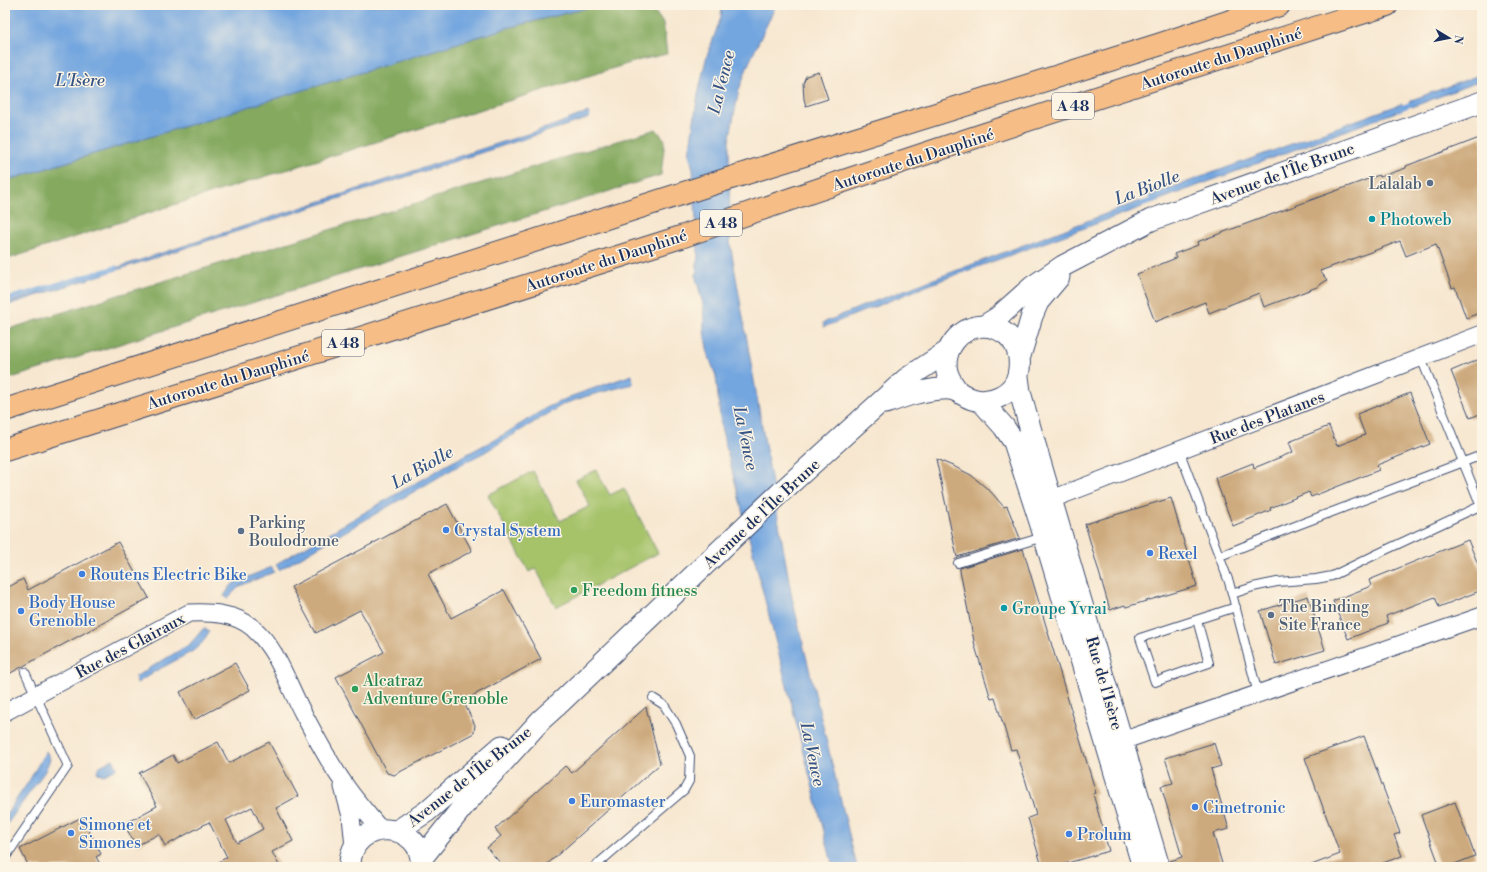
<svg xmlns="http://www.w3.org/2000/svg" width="1487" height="872" viewBox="0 0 1487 872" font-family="'Libre Bodoni',serif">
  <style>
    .green { fill: #a6c36b; stroke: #607964 }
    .forest { fill: #84a95f; stroke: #506c5e }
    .water { fill: #73a6df; stroke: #476a9e }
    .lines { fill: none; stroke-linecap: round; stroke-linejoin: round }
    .stream { stroke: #73a6df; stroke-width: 5 }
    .building { fill: #cdaa7e; fill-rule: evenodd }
    .service-casing { stroke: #3c4b6f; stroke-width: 10 }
    .minor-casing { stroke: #3c4b6f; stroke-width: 19 }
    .tertiary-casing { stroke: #3c4b6f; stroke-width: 23 }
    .motorway-casing { stroke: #3c4b6f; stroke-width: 24 }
    .service { stroke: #fff; stroke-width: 8 }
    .minor { stroke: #fff; stroke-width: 17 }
    .tertiary { stroke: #fff; stroke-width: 21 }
    .motorway { stroke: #f6be86; stroke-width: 22 }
    .service-dot { fill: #5c6f8a; stroke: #fcf5e5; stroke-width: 1.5 }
    .culture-dot { fill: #0f9aa8; stroke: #fcf5e5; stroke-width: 1.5 }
    .shop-dot { fill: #3f7fe0; stroke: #fcf5e5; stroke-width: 1.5 }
    .leisure-dot { fill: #2e9e5b; stroke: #fcf5e5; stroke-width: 1.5 }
    .labels { text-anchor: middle; stroke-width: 3; stroke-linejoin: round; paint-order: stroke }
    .shield { fill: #fcf5e5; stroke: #5e6a86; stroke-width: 1 }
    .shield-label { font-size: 15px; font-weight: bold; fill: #1b2f5e }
    .street-label { font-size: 16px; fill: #1b2f5e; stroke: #fcf5e5 }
    .service-label { font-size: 16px; fill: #4e5e75; stroke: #fcf5e5; text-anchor: start }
    .culture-label { font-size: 16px; fill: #0d838f; stroke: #fcf5e5; text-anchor: start }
    .shop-label { font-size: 16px; fill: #366cbe; stroke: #fcf5e5; text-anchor: start }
    .leisure-label { font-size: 16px; fill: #27864d; stroke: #fcf5e5; text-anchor: start }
    .water-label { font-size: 17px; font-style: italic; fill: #355385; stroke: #fcf5e5 }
  </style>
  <rect width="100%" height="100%" fill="#fcf5e5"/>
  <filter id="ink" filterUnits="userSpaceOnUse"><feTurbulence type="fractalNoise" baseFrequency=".025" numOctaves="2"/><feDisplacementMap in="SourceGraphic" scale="8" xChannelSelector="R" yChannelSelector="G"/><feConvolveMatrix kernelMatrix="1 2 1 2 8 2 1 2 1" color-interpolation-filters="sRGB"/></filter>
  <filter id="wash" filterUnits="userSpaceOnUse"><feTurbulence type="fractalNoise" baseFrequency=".012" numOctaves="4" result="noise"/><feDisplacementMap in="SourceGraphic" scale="16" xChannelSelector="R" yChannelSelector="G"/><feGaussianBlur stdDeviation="0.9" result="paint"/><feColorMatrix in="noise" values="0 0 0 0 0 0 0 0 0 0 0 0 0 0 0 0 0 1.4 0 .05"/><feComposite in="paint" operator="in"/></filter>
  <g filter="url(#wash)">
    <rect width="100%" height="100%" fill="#f7e7d0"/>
    <!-- green -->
    <path class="green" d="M596,470L610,495L624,488L658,553L556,607L536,569L529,572L488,495L533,471L560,521L590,506L576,480Z"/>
    <!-- forest -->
    <path class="forest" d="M598,5H650L663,23L667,54L640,60L164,208L5,260V181L507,28Z
      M656,129L665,140L661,175L5,380V330Z"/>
    <!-- water -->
    <path class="water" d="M5,5H598L507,28L5,181Z
      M722,5H776L748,65L739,90L729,141L730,243L792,598L857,867H833L721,427L716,376L708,354L704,330L703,304L696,278L698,252L693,169L689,154L698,94L706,59L721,17Z
      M1482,74V80L1412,107L1409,101Z
      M1401,104H1402L1404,109L1151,203L1149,196Z
      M588,112L590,117L583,120L5,306V304L552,126Z
      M1140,201L1142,207L939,281L824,327L823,323L865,305Z
      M632,375L633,384L587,396L564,404L485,452L458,466L279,570L276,564L443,467L503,435L546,408L572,396Z
      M272,567L274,572L240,586L228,598L224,596L230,587L234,583Z
      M204,628L209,632L202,643L193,651L154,672L137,683L135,677L190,644Z
      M46,751L50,759L45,771L5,827V816L29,781Z
      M113,759L117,768L104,775L98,773L97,771L100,766Z"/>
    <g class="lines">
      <!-- stream -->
      <path class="stream" d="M1398,109L1417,102
        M1136,206L1156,199
        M5,300L116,268"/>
    </g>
    <g id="blocks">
      <!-- building -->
      <path class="building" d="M819,72L828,99L806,106L804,99L803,83L806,76Z
        M1482,137V312L1466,318L1455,287L1452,288L1436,244L1406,256L1400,241L1320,271L1327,280L1317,287L1264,307L1259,293L1209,313L1205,302L1155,322L1137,274L1176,258L1174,254L1198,245L1197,242L1379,175L1380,177L1406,168V166Z
        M1482,358V413L1470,418L1451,371Z
        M1410,393L1430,444L1377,465L1379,470L1311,497L1309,492L1270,508L1271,510L1233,526L1215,478L1253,463L1254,468L1293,452L1289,442L1329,426L1337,446L1365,435L1357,414Z
        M936,459L955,467L971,475L991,492L1004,507L1007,506L1020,538L957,557Z
        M1171,498L1197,586L1126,607L1125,605L1110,610L1085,524Z
        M447,504L472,551L428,574L451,618L504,590L541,659L463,701L475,725L474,733L394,775L387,773L336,677L384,652L360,610L316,633L291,587Z
        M1468,540L1482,574V590L1439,607L1435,597L1386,616L1388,623L1348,639L1333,601L1371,586L1369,580Z
        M118,542L149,598L5,676V589L23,579L28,590Z
        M1023,549L1096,793L1093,794L1109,851L1054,867H1042L1028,818L1036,815L1016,749L1011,750L995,698L991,699L975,646L960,571V568Z
        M1308,596L1325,650L1276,665L1260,611Z
        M235,663L250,690L194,720L180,692Z
        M646,707L660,764L544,867H504L487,848L501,836L495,829L565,766L572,773Z
        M1364,736L1400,833L1394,835L1402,856L1372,867H1309V866L1340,854L1305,758Z
        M218,742L229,763L269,742L298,796L276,808L293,841L272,852L280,867H210L227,857L209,822L165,846L159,834L136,846L124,824L157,806L139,773L173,755L177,763ZM252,807L263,829L237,843L226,820Z
        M1214,743L1221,766L1211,769L1229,829L1213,833L1223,867H1171L1170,861L1182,857L1161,786L1173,783L1165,758Z
        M1455,802L1475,856L1447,867H1440L1421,815Z
        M82,817L101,854L96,857L102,867H29L20,849Z"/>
    </g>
  </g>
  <g filter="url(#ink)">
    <use href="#blocks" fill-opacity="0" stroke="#3c4b6f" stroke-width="1"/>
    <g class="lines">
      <defs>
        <path id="service" d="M1421,358L1482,509
          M1179,450L1229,582L1258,694
          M1220,556L1290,528L1482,455
          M958,563L1043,537
          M1232,594L1253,587L1277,582L1316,579L1332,576L1377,554L1482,505
          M1197,620L1209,663L1155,682L1140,638L1236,607
          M5,858L68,766L25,672
          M594,867L684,790L689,781L690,756L676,724L664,705L653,698"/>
        <path id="minor" d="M1052,499L1482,334
          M5,712L189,613C211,612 235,613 253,628C278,650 288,685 303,713C315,735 327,759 341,779C352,797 367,813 380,829
          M1122,741L1482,616
          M343,787L351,816L354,847"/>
        <path id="tertiary" d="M984,326L997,318L1032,287L1063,266L1151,220L1482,102
          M1020,356L1032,316L1038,302L1059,277
          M1018,377L1020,392L1031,431L1159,867
          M981,401L1004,427L1014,442L1040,522L1143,867
          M886,403C905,396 922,390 942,389C957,387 960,395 972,399C990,405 1014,394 1018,375C1021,362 1020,351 1012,340C1006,332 994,326 983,326C960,327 942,349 947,372C949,379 953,385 957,390
          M397,831L426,812L502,746
          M421,859L465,804L541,720L562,701L780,493L906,379L948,351
          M350,867C349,815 426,820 421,867"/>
        <path id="motorway" d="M5,410L756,170L1158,45L1279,5
          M5,450L681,237C914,155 1151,80 1387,5"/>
      </defs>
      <!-- service casing -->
      <use href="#service" class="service-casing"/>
      <!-- minor casing -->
      <use href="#minor" class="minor-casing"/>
      <!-- tertiary casing -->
      <use href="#tertiary" class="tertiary-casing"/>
      <!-- motorway casing -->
      <use href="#motorway" class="motorway-casing"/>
      <!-- service -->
      <use href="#service" class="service"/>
      <!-- minor -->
      <use href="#minor" class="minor"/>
      <!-- tertiary -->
      <use href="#tertiary" class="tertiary"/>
      <!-- motorway -->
      <use href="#motorway" class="motorway"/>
    </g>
  </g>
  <!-- markers -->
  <g class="service-dot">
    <circle cx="1430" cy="183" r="4"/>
    <circle cx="241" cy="531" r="4"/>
    <circle cx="1271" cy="615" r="4"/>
  </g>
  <g class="culture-dot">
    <circle cx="1372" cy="219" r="4"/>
    <circle cx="1004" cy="608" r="4"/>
  </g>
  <g class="shop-dot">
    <circle cx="446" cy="530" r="4"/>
    <circle cx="1150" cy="553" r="4"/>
    <circle cx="82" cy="574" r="4"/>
    <circle cx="21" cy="611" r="4"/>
    <circle cx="572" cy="801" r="4"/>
    <circle cx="1195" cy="807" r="4"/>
    <circle cx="71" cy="833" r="4"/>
    <circle cx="1069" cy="834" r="4"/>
  </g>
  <g class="leisure-dot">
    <circle cx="574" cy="590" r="4"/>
    <circle cx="355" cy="689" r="4"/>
  </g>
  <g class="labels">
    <!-- shield labels -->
    <g class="shield">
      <rect x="1052" y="93" width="42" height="26" rx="3"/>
      <rect x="700" y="210" width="42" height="26" rx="3"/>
      <rect x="322" y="330" width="42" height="26" rx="3"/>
    </g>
    <g class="shield-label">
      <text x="1073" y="111">A 48</text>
      <text x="721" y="228">A 48</text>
      <text x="343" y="348">A 48</text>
    </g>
    <!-- street labels -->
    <g class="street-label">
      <text transform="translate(1221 58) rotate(-18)" y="6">Autoroute du Dauphiné</text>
      <text transform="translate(913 159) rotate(-18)" y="6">Autoroute du Dauphiné</text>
      <text transform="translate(1282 173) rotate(-20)" y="6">Avenue de l'Île Brune</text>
      <text transform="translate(606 260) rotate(-18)" y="6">Autoroute du Dauphiné</text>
      <text transform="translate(228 379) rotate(-17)" y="6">Autoroute du Dauphiné</text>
      <text transform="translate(1267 417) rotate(-21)" y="6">Rue des Platanes</text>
      <text transform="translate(761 513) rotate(-43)" y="6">Avenue de l'Île Brune</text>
      <text transform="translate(130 645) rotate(-28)" y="6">Rue des Glairaux</text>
      <text transform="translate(1105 683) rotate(74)" y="6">Rue de l'Isère</text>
      <text transform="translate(469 776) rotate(-38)" y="6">Avenue de l'Île Brune</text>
    </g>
    <!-- service labels -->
    <g class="service-label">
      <text x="1422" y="189" text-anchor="end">Lalalab</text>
      <text x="249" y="528">Parking<tspan x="249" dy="18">Boulodrome</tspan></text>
      <text x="1279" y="612">The Binding<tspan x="1279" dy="18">Site France</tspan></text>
    </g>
    <!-- culture labels -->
    <g class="culture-label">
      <text x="1380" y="225">Photoweb</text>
      <text x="1012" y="614">Groupe Yvrai</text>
    </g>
    <!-- shop labels -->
    <g class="shop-label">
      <text x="454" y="536">Crystal System</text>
      <text x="1158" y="559">Rexel</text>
      <text x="90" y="580">Routens Electric Bike</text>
      <text x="29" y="608">Body House<tspan x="29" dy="18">Grenoble</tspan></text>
      <text x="580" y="807">Euromaster</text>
      <text x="1203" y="813">Cimetronic</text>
      <text x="79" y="830">Simone et<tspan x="79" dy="18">Simones</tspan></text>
      <text x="1077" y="840">Prolum</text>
    </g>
    <!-- leisure labels -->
    <g class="leisure-label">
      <text x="582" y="596">Freedom fitness</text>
      <text x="363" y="686">Alcatraz<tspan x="363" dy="18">Adventure Grenoble</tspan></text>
    </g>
    <!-- water labels -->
    <g class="water-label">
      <text x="80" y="86">L'Isère</text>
      <text transform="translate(721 82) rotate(-76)" y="6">La Vence</text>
      <text transform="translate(1147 187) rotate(-21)" y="6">La Biolle</text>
      <text transform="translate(746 438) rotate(78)" y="6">La Vence</text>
      <text transform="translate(422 467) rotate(-30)" y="6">La Biolle</text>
      <text transform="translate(813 754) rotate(78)" y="6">La Vence</text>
    </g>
  </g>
  <!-- margin -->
  <rect width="1487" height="872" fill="none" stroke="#fcf5e5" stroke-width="20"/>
  <!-- north arrow -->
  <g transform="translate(1449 38) rotate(100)" stroke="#fcf5e5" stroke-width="3" paint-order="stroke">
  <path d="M0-3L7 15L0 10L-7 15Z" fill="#1b2f5e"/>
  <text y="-6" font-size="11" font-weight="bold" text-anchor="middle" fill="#1b2f5e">N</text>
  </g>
</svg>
